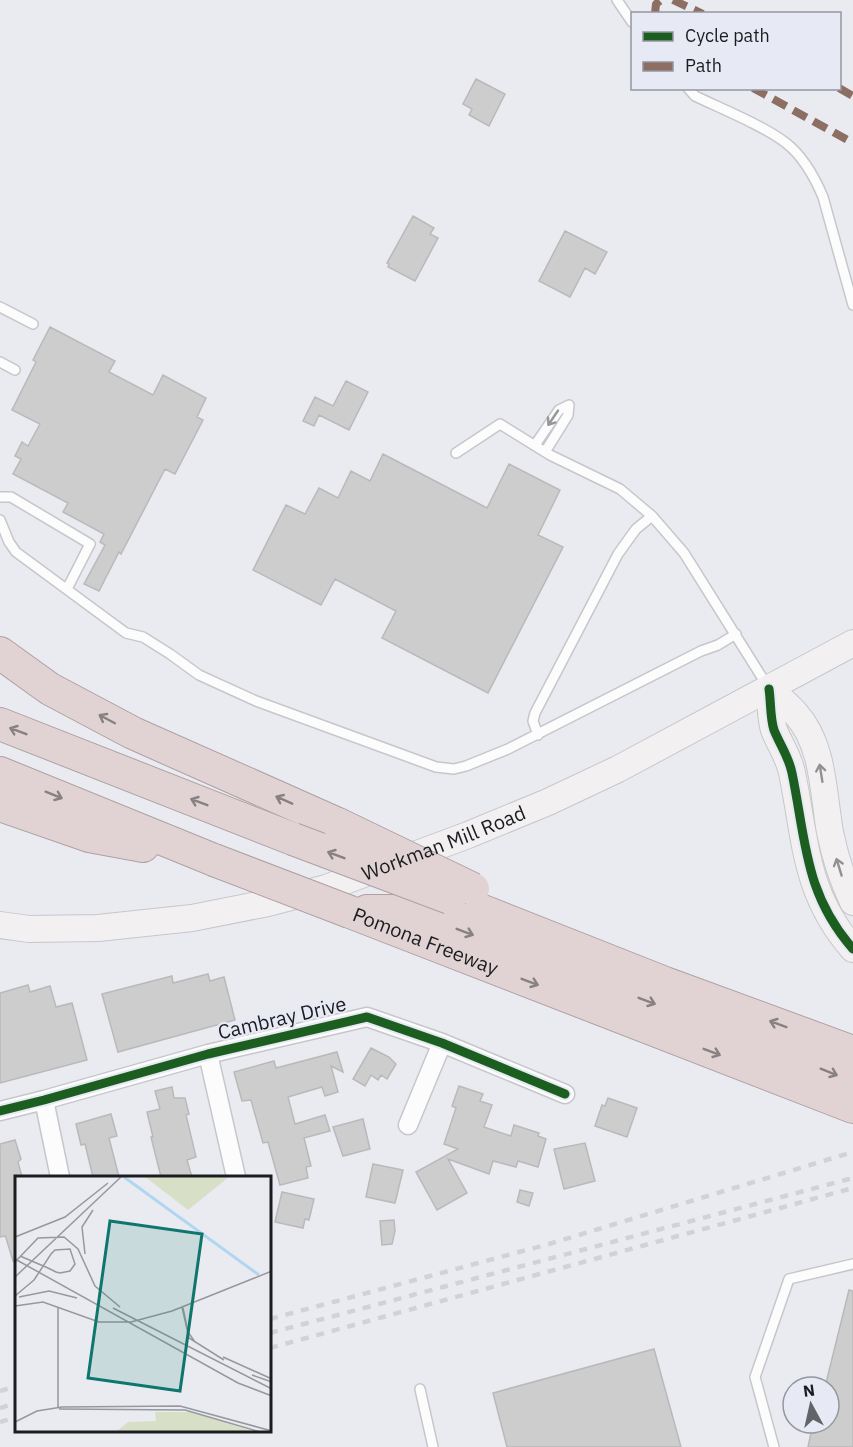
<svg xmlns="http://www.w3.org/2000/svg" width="853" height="1447" viewBox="0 0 853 1447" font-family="'IBM Plex Sans',sans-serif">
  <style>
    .building { fill: #cecdce; stroke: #bab9ba; stroke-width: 1.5 }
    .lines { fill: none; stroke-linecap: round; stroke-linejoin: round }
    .lane-casing { stroke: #c6c7cb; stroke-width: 12 }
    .street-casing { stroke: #c6c7cb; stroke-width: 21 }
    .secondary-casing { stroke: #c6c7cb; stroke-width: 28 }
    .highway-casing { stroke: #aea0a3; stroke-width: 34 }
    .lane { stroke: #fcfcfd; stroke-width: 9 }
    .street { stroke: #fcfcfd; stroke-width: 18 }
    .secondary { stroke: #f3f0f1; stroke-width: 26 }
    .highway { stroke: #e1d3d4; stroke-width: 32 }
    .rail { stroke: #d1d2d4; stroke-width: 4.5; stroke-dasharray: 8 8; stroke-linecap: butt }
    .highway-bridge-casing { stroke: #aea0a3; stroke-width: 34; stroke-linecap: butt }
    .highway-bridge { stroke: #e1d3d4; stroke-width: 32 }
    .quiet { stroke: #8d6e63; stroke-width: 8; stroke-dasharray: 15 8; stroke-linecap: butt }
    .cycleway-casing { stroke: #e7e9f4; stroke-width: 13 }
    .cycleway { stroke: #1b5e20; stroke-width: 9 }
    .oneway { stroke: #97979a }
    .oneway2 { stroke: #888183 }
    .oneway3 { stroke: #929193 }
    .labels { text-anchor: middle; stroke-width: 4.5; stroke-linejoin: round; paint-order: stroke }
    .street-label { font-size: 20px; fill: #1b1c20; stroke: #e7e9f4 }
    .inset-river { fill: none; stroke: #b1d6f0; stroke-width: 3 }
    .inset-road { fill: none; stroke: #97989d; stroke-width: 1.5 }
    .view { fill: #0f766e; fill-opacity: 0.15; stroke: #0f766e; stroke-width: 3 }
    .inset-edge { fill: none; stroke: #1b1c20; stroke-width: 3 }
  </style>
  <rect width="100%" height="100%" fill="#eaebf1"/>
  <!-- building -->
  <path class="building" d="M476,79L505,94L489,126L469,115L472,109L463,104Z
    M413,216L434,228L430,234L438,238L415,281L388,267L389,264L387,263Z
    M565,231L607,252L595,274L585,268L570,297L539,281Z
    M50,327L115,361L109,372L153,395L163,375L206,398L197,417L203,420L175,474L165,469L121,554L119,552L99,591L84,584L105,545L100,542L104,534L63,512L68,503L13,474L21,459L15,456L22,442L28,446L40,424L12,410L36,362L33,360Z
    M346,381L368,392L349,430L319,415L314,426L303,421L315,397L333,406Z
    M383,454L487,508L509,464L560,490L538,535L563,547L488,693L382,638L396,611L335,579L321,605L253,570L286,505L305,514L319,488L338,498L351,471L370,481Z
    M208,974L210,981L224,977L235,1020L118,1052L102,994L172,976L173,983Z
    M28,985L30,992L50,986L56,1007L72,1003L87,1060L0,1083V993Z
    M371,1048L389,1057L396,1064L387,1079L381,1075L378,1080L371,1075L365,1086L353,1079Z
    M337,1052L343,1072L331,1066L338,1092L325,1096L322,1087L288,1097L295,1124L325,1115L330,1131L304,1138L311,1166L306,1167L308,1178L280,1185L268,1142L263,1143L251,1100L242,1101L234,1072L274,1061L276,1068Z
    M459,1086L483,1094L480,1101L492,1105L484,1127L511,1136L514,1125L539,1133L538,1136L546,1139L538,1167L518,1161L516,1167L493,1161L489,1174L448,1159L467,1193L437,1210L416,1172L458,1149L444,1144L456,1108L452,1106Z
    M172,1087L174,1098H185L189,1114L186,1115L196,1157L187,1160L192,1177H161L151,1137H153L147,1112L160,1109L155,1091Z
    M608,1098L637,1108L627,1137L595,1126L602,1105L605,1106Z
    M111,1114L117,1136L109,1138L119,1177H93L85,1144L81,1145L76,1124Z
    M363,1119L370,1149L343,1156L333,1127Z
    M15,1140L21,1159L18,1162L22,1177H16V1261H13L6,1238L5,1236L0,1237V1144Z
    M585,1143L595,1181L564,1189L554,1149Z
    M373,1164L403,1170L395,1203L366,1197Z
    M520,1190L533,1193L529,1206L517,1202Z
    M282,1192L314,1199L309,1220L305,1219L303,1228L275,1222Z
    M394,1220L395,1231L392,1244L382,1245L380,1221Z
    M849,1290L853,1291V1447H808L813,1423H829V1387H825Z
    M654,1349L681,1447H507L493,1393Z"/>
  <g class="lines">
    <defs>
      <path id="lane" d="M617,0L632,22
        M688,88L695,96C722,109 764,126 786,143C804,157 815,178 823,197L853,305
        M0,307L33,324
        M0,362L15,370
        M535,445L559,410L569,405L568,415L545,452
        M456,453L500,424L550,455L620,489L652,516L684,553L768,687
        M0,497H11L90,544L67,589
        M0,520L9,542L16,552L126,633L143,637L170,654L199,675L256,701L436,767L454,769L466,766L508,749L701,651L718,645L736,634
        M538,735L533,721L535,713L618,554L636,529L652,516
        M420,1389L433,1447
        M774,1447L755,1377L789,1279L853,1264"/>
      <path id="street" d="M208,1054L236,1177
        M44,1100L60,1177
        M0,1111L44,1100L208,1054L367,1017L442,1043L565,1094
        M408,1125L442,1043"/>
      <g id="secondary">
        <path d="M769,689C771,702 770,718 774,730C780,745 789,757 792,773C806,840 804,893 853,949"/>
        <path d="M769,689C778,697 789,705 796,714C824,745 823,793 830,832C835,857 842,879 853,902"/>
        <path id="s1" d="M0,925L29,929L98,928L192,918L268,903L326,888L468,835L548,802L618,769L853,643"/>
      </g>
      <g id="highway">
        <path d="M0,653L50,689L133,733L338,824"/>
        <path d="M0,724L293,839"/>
        <path d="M0,773L214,860"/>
        <path d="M0,805L89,836L143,846"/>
        <path d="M450,898L665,983L853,1052"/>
        <path d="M367,911H411L853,1082"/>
        <path id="s2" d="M350,912L853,1107"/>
      </g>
    </defs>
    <!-- lane casing -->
    <use href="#lane" class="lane-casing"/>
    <!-- street casing -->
    <use href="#street" class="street-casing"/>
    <!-- secondary casing -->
    <use href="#secondary" class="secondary-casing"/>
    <!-- highway casing -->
    <use href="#highway" class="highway-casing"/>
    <!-- lane -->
    <use href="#lane" class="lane"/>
    <!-- street -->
    <use href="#street" class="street"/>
    <!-- secondary -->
    <use href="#secondary" class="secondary"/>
    <!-- highway -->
    <use href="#highway" class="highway"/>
    <!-- rail -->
    <path class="rail" d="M270,1319L549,1244L853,1152
      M270,1333L853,1178
      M270,1348L853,1188
      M0,1391L16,1386
      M0,1408L16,1403
      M0,1422L16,1417"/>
    <defs>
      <path id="highway-bridge" d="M338,824L473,889
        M293,839L450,898
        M214,860L350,912"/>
    </defs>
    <!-- highway-bridge casing -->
    <use href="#highway-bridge" class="highway-bridge-casing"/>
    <!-- highway-bridge -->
    <use href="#highway-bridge" class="highway-bridge"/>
    <!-- quiet -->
    <path class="quiet" d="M673,0L703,14
      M655,14L656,4L661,0
      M753,88L853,143
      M839,88L853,96"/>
    <defs>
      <path id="cycleway" d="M769,689C771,702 770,718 774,730C780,745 789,757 792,773C806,840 804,893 853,949
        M0,1111L44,1100L208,1054L367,1017L442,1043L565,1094"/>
    </defs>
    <!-- cycleway casing -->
    <use href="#cycleway" class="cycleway-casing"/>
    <!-- cycleway -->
    <use href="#cycleway" class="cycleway"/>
  </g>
  <!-- one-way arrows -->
  <defs><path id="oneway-shaft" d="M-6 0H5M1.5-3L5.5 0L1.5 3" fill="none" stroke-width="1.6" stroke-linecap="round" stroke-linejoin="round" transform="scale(1.5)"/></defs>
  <use class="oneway" href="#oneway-shaft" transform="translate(553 418) rotate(124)"/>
  <g class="oneway2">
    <use href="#oneway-shaft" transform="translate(107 719) rotate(-152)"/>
    <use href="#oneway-shaft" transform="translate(18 731) rotate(-159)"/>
    <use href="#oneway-shaft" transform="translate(54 795) rotate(22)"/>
    <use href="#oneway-shaft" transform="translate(284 800) rotate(-156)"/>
    <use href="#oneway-shaft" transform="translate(199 802) rotate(-159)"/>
    <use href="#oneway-shaft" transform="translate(336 855) rotate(-159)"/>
    <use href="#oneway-shaft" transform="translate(465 932) rotate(21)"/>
    <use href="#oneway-shaft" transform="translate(530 982) rotate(21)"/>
    <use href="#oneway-shaft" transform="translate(647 1001) rotate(21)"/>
    <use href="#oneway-shaft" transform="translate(778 1024) rotate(-160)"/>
    <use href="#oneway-shaft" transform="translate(712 1052) rotate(21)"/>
    <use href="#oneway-shaft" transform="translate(829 1072) rotate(22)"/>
  </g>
  <g class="oneway3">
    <use href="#oneway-shaft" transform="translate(821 773) rotate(-99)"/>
    <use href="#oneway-shaft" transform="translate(839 867) rotate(-107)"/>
  </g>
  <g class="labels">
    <!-- street labels -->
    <g class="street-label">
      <text dy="7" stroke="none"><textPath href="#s1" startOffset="456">Workman Mill Road</textPath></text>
      <text dy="7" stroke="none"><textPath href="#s2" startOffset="81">Pomona Freeway</textPath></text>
      <text transform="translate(282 1018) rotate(-13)" y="7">Cambray Drive</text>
    </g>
  </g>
  <!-- overview -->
  <g transform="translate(15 1176)">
    <rect width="256" height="256" fill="#eaebf1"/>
    <path d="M129,0H215L173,34Z" fill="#d7e0c6"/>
    <path d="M140,236H177L240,256H101L113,246L141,245Z" fill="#d7e0c6"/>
    <path class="inset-river" d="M109,1L244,99"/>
    <path class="inset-road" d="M0,61L50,41L93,7M70,78L67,51L78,34M0,83L223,207L257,220M0,86L23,62L49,61L63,73L80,110L105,131M0,101L107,0M0,120L19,104L21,101L36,78L40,74L55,73L60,88L55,95L45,97L41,96L33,92L5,80M4,121L34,115L62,122M0,130L28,126L84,146H116L157,135L257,95M167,131L174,162L209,184M43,132V232M98,132L257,213M168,132L173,156L180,166M208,181L257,203M237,199L257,206M44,233L170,234L245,256M0,246L22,235L47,231L165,230L257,255"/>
    <path class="view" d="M95,45L187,58L165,215L73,202Z"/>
    <rect width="256" height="256" class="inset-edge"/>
  </g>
  <!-- legend -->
  <rect x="631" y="12" width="210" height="78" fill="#e7e9f4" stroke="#95979f" stroke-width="1.5"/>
  <rect x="643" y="32" width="30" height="9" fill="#1b5e20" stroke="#95979f" stroke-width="1.5"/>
  <text x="685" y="42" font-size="18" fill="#1b1c20">Cycle path</text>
  <rect x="643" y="62" width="30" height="9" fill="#8d6e63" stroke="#95979f" stroke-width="1.5"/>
  <text x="685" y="72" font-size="18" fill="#1b1c20">Path</text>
  <!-- north arrow -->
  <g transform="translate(811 1405) rotate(352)"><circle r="28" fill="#e7e9f4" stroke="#95979f" stroke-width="1.5"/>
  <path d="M0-4.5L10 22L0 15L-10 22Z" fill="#636469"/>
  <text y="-9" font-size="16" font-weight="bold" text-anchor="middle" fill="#1b1c20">N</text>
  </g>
</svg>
